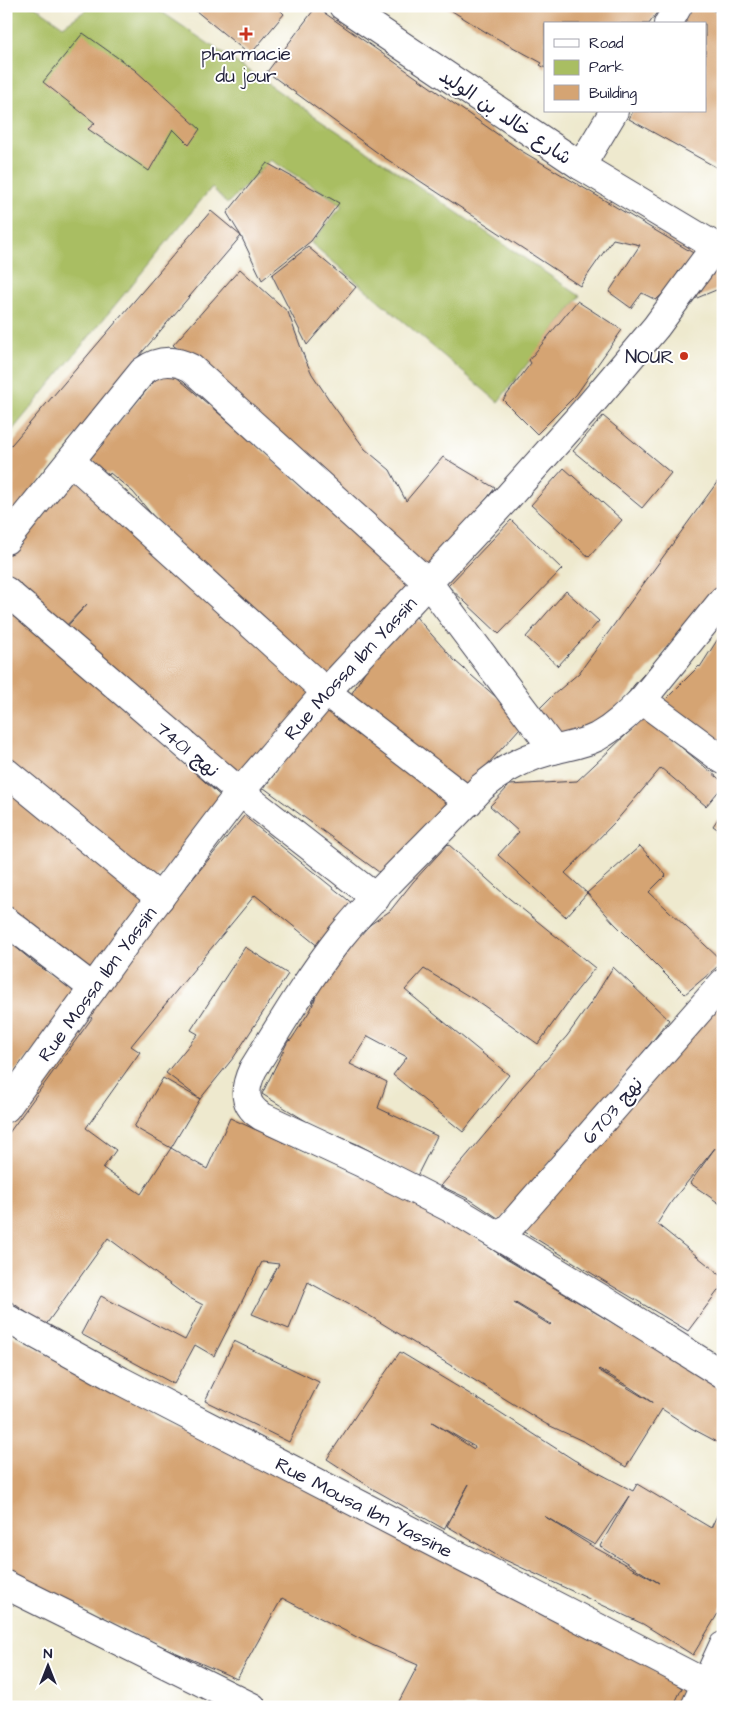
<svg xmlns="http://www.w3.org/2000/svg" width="729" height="1713" viewBox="0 0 729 1713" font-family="'Architects Daughter','Playpen Sans Arabic',sans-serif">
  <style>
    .green { fill: #a9be62; stroke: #66704e }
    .building { fill: #d5a473; fill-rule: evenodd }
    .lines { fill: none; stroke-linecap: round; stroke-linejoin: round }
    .street-casing { stroke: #414051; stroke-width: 30 }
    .secondary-casing { stroke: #414051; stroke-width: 30 }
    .street { stroke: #fff; stroke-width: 28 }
    .secondary { stroke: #fff; stroke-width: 28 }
    .poi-dot { fill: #c8321e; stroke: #fff; stroke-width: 2 }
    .labels { text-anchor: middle; stroke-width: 4; stroke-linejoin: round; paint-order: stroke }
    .poi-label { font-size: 19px; fill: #22223b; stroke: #fff }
    .street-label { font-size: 19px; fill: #22223b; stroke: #fff }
  </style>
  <rect width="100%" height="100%" fill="#fff"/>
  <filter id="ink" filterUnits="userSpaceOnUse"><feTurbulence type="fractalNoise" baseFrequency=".02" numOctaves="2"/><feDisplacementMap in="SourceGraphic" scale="10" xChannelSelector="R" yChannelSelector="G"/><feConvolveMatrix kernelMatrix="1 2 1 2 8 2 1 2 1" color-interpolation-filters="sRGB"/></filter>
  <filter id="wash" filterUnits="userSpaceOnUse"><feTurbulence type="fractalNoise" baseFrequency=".0096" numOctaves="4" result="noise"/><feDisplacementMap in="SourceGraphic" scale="20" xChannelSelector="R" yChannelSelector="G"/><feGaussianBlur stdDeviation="1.12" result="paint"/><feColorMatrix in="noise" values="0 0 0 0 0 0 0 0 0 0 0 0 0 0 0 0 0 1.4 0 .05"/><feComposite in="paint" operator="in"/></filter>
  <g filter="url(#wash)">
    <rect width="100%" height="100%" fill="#eee9ce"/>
    <!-- green -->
    <path class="green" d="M6,6H35L63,26L92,6H153L580,296L498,402L311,243L343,205L271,160L227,204L212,187L6,438Z"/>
    <g id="blocks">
      <!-- building -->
      <path class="building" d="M190,6H284L280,10L284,14L250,55Z
        M444,6H661L649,24H545V68L540,65L542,63L489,34Z
        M691,6H705L723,16V171L629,119L633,111H705V24H682Z
        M316,7L520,150L700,257L688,273L679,271L670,287L656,300L642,293L631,308L609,292L640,245L613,239L580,286L382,156L267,72Z
        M83,33L135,70L200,129L189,145L173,129L149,171L88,129L95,123L43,82Z
        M267,163L339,203L311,241L262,280L241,236L127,370L84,427L49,464L52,466L6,524V451L211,211L241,236L227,213Z
        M308,247L356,287L307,345L272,275Z
        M715,266L723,270V295L716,290L685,303Z
        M240,269L288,312L305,359L312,374L332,404L365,449L390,470L406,501L443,457L495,488L427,576L221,386L173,345Z
        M577,301L622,330L576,395L537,434L503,400L531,363L529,360Z
        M166,368L415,582L325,682L174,541L133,492L110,473L109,475L88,457Z
        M603,416L671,473L642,508L573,451Z
        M564,468L622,520L589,557L531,505Z
        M74,476L317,694L237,780L64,630L87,604L63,629L6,584V555Z
        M718,481L723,485V586L634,685L618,708L585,730L554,739L532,716L552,696L579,673Z
        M511,520L562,569L499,634L448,586Z
        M566,591L599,621L558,666L526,637Z
        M6,600L227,802L155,881L6,763Z
        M416,617L455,661L496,697L528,719L462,793L349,698L378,650Z
        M723,631V743L662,703L699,666L700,667Z
        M325,705L462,802L383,875L264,788Z
        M645,717L723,782V786L706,806L661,768L616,821L565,873L587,893L566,917L498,855L519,832L490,806L510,785L577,781Z
        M6,791L53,822L152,894L95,976L6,913Z
        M723,811V833L713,826Z
        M244,816L353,904L319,947L255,895L131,1046L140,1052L86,1128L116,1150L103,1168L141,1194L171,1148L207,1169L230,1118L360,1177L361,1175L420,1208L450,1220L506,1259L723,1389V1445L691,1428L662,1409L626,1467L585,1442L546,1424L370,1316L308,1282L289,1329L252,1314L279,1264L262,1262L214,1356L195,1345L174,1384L81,1334L101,1296L185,1340L203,1305L186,1296L108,1238L45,1326L6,1298V1137L92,1018L84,1012ZM514,1302L551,1324L550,1325L514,1303ZM599,1369L631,1388L653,1403L598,1370Z
        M448,844L505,895L595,968L571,998L538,1044L480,1003L424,969L405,990L509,1075L463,1132L393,1075L407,1057L368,1036L350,1064L387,1082L378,1108L437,1136L417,1176L357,1144L314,1126L262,1094L288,1041L291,1040L311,1009L326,971L346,948L371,924L390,911L413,882Z
        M640,846L666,875L649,892L723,962L685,994L614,923L587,893Z
        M6,939L37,965L76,989L41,1043L14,1072L6,1065Z
        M245,947L288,974L234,1057L200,1099L171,1148L134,1127L163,1078L200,1099L166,1073L198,1034L191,1030Z
        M613,967L669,1020L620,1082L501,1220L471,1200L441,1186L491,1127L522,1087L567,1036L592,1001Z
        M723,998V1206L690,1183L715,1148L672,1201L657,1224L723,1277V1284L688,1331L609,1284L520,1229Z
        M6,1333L635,1657L682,1688L673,1707H396L418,1665L372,1645L282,1598L237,1679L147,1640L41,1589L6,1569Z
        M234,1341L319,1382L289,1442L205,1401Z
        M400,1352L498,1411L574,1460L633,1491L637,1484L711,1528L723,1503V1605L693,1655L643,1624L503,1559L447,1526L469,1484L444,1529L373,1489L327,1459L364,1403ZM432,1422L475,1447L474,1449ZM629,1496L600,1546L659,1583L592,1546L544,1516L595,1545Z"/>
    </g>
  </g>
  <g filter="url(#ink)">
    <use href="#blocks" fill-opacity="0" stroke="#414051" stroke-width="1"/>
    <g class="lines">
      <defs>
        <g id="street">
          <path d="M668,24L678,6"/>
          <path d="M581,166L614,111"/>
          <path d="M71,461L326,692L469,802"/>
          <path d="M6,540L143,371C158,360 174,359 191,368L429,584L554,750"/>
          <path d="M6,591L240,792L376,898"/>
          <path d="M723,600L642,700L723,760"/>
          <path d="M642,700C628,714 615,727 597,737C583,744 569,746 553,750C526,757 503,769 482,787C436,837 384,883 341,936C308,978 281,1024 253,1069C244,1088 242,1104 261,1116L362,1163L460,1213L605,1301L723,1375"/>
          <path d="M6,772L160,898"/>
          <path d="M6,921L93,988"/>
          <path id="s1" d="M6,1108L130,937L240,792L326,692L508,497L590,405L656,327L715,247"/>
          <path d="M501,1237L723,983"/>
          <path id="s2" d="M6,1318L121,1381L705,1683L723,1694"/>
          <path d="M6,1585L252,1707"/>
          <path d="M695,1707L723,1646"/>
        </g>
        <path id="secondary" d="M343,6L581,166L723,251"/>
      </defs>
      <!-- street casing -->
      <use href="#street" class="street-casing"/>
      <!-- secondary casing -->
      <use href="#secondary" class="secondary-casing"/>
      <!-- street -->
      <use href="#street" class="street"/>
      <!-- secondary -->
      <use href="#secondary" class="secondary"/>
    </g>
  </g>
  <!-- markers -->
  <g class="poi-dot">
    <path d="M243.5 26.5h5v5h5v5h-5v5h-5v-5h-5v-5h5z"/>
    <circle cx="684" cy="356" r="5"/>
  </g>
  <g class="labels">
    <!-- poi labels -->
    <g class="poi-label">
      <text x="246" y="60">pharmacie<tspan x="246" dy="22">du jour</tspan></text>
      <text x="674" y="363" text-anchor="end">NOUR</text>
    </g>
    <!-- street labels -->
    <g class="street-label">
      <text transform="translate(506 116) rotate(34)" y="7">شارع خالد بن الوليد</text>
      <text dy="7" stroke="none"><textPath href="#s1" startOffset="559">Rue Mossa Ibn Yassin</textPath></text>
      <text transform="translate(188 749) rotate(40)" y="7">نهج 7401</text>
      <text dy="7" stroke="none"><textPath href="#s1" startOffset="154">Rue Mossa Ibn Yassin</textPath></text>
      <text transform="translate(612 1110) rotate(-49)" y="7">نهج 6703</text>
      <text dy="7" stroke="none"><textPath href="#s2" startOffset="405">Rue Mousa Ibn Yassine</textPath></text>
    </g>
  </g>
  <!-- margin -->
  <rect width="729" height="1713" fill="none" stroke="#fff" stroke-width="25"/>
  <!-- legend -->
  <rect x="544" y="22" width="162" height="90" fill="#ffffff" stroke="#a7a7b1"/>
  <rect x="554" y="39" width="25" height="8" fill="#ffffff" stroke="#a7a7b1"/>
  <text x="589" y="48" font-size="15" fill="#22223b">Road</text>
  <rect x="554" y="60" width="25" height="15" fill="#a9be62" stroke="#a7a7b1"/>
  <text x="589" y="72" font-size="15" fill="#22223b">Park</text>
  <rect x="554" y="85" width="25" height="15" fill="#d5a473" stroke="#a7a7b1"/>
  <text x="589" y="98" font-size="15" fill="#22223b">Building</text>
  <!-- north arrow -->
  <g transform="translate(48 1666)" stroke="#ffffff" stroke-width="4" paint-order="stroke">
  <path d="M0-4L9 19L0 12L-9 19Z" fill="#22223b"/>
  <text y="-8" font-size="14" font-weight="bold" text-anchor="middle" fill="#22223b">N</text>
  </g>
</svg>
